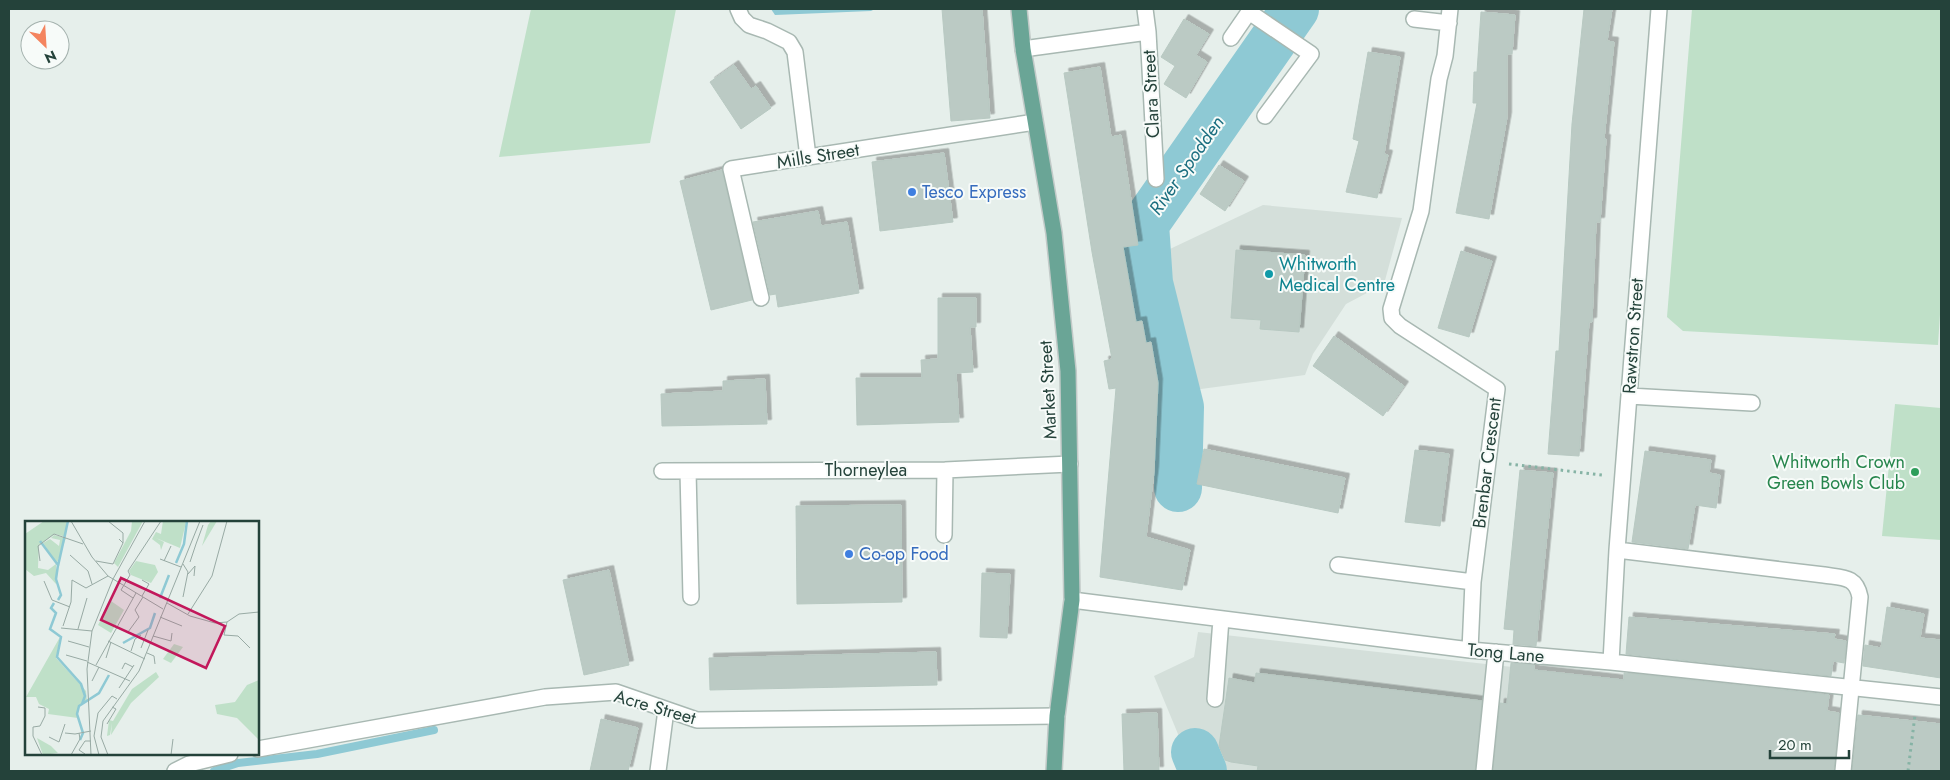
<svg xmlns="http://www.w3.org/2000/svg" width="1950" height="780" viewBox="0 0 1950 780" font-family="Jost,sans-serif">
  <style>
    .built { fill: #d4dfda }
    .green { fill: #bfe0c8 }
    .water { fill: #8ec9d4 }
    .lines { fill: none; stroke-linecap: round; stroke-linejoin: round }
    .stream { stroke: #8ec9d4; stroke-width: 8 }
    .river { stroke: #8ec9d4; stroke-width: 48 }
    .building { fill: #bbcac4; stroke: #b8c9c2; filter: url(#shadow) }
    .minor-casing { stroke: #a8b8b2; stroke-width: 18 }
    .major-casing { stroke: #c2cac8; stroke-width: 18 }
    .path { stroke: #86b3a5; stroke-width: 3; stroke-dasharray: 2.5 4; stroke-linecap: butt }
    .minor { stroke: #fff; stroke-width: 15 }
    .major { stroke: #6aa596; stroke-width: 15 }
    .shop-dot { fill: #3f7fe0; stroke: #f7fbf9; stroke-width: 2 }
    .culture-dot { fill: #0f9aa8; stroke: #f7fbf9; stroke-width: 2 }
    .leisure-dot { fill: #2e9e5b; stroke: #f7fbf9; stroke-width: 2 }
    .labels { text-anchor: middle; stroke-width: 4; stroke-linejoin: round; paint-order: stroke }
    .street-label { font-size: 18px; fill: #24423a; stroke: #f7fbf9 }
    .shop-label { font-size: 18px; fill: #366cbe; stroke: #f7fbf9; text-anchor: start }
    .culture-label { font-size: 18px; fill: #0d838f; stroke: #f7fbf9; text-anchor: start }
    .leisure-label { font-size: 18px; fill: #27864d; stroke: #f7fbf9; text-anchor: end }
    .water-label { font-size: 19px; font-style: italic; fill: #1c6f80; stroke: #f7fbf9 }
    .inset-river { fill: none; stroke: #8ec9d4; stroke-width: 2.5 }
    .inset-road { fill: none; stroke: #98aaa4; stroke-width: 1 }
    .view { fill: #c2185b; fill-opacity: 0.15; stroke: #c2185b; stroke-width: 2.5 }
    .inset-edge { fill: none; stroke: #24423a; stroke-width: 2.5 }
  </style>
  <defs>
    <filter id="shadow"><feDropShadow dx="4.5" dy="-4.5" stdDeviation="0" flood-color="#0004"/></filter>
  </defs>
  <rect width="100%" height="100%" fill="#e6efeb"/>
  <!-- built -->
  <path class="built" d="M1263,205L1402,218L1384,284L1346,304L1313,354L1305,375L1186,391L1153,257Z
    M1198,632L1828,702L1821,771H1212L1201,747L1185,751L1154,676L1194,657Z"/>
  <!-- green -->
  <path class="green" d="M531,9H676L650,143L499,157Z
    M1692,9H1941V299L1938,345L1683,331L1667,317Z
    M1895,404L1941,408V540L1882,536Z"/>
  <!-- water -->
  <path class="water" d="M771,9H875L871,11L775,15Z"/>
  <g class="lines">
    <!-- stream -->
    <path class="stream" d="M214,771L238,763L317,754L434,730"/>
    <!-- river -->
    <path class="river" d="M1178,488L1180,407L1149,283L1145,224L1295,9
      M1195,752L1203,771"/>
  </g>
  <!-- building -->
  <path class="building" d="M942,9H982L990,118L951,121Z
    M1584,9H1612L1607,41L1614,42L1604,139H1606L1600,222H1596L1592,322H1589L1579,456L1548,454L1556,351H1559L1572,124Z
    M1481,12L1515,15L1512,54H1507V117L1489,219L1456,213L1477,103H1473L1474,72H1477Z
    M1184,19L1209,34L1196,55L1207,62L1186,98L1164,84L1175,66L1161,57Z
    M1368,52L1400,57L1384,154L1388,155L1377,198L1346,192L1359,141L1353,139Z
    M734,65L751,89L756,86L771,108L741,129L710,82Z
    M1100,67L1111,137L1121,135L1138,245L1123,247L1136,322L1142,321L1146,343L1151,342L1158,383L1154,472L1146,537L1190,550L1182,590L1100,577L1116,388L1109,389L1104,361L1112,359L1092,252L1064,73Z
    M944,153L953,222L880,231L872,162Z
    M1219,165L1244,181L1225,211L1200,194Z
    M722,170L752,300L711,310L680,181Z
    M818,211L821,226L847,222L859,293L778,307L776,294L770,295L753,222Z
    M1236,250L1305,255L1299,332L1260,329L1261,320L1231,318Z
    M1461,251L1492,261L1469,337L1438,328Z
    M938,298H976V327H970L973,372L956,373L959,422L857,425L856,378H922L921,360L938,359Z
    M1334,336L1404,386L1383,416L1313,366Z
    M765,379L767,424L662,426L661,394L723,391V381Z
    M1204,449L1345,478L1338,513L1197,484Z
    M1415,450L1449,454L1440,526L1405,522Z
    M1645,451L1711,460L1709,473L1720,475L1716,508L1695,505L1688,549L1632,542Z
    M1520,470L1553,473L1536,646L1513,644L1514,630L1504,629Z
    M901,505L902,602L797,604L796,506Z
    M609,570L629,665L584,675L563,580Z
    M982,573L1010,574L1007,638L980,637Z
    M1887,607L1924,614L1920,638L1941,640V678L1863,666L1865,645L1881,648Z
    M1629,617L1835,634L1834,639L1846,641L1844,663L1833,661L1831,676L1626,654Z
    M936,652L937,685L710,690L709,658Z
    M1511,663L1534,665V670L1624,680V673L1829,695L1827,711L1839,713L1834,771H1493L1500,703L1507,704Z
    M1256,673L1482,701L1475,771H1257L1258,766L1231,762L1225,760L1219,746L1229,678L1255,683Z
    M1157,713L1159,771H1124L1122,714Z
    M1858,715L1941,724V771H1852Z
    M601,719L638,728L628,771H590Z"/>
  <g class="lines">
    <defs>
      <path id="minor" d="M738,9L742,18L749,25L767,31L789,42L795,52L808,157
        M1145,9L1148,32L1156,179
        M1450,9L1445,56L1439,79L1421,211L1391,309L1392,318L1400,326L1497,389L1473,582L1470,650
        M1249,12L1311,54L1265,116
        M1414,19L1449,23
        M1231,38L1251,9
        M1023,49L1148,32
        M761,298L731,169L1035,122
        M1629,396L1752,403
        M662,471L945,470L1070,464
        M688,471L691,597
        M944,535L945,470
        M1617,550L1824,575C1843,578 1856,576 1860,597L1843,771
        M1338,565L1473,582
        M1072,600L1470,650L1611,662L1941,697
        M1611,662L1617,550L1659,9
        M1215,699L1221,619
        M258,749L545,697L616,692L697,720L1057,716
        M175,771L189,764L230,754
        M658,771L666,710
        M1484,771L1496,652"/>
      <path id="major" d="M1019,9L1023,49L1054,233L1068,371L1072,600L1057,716L1054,771"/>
    </defs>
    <!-- minor casing -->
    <use href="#minor" class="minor-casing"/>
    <!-- major casing -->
    <use href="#major" class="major-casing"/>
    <!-- path -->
    <path class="path" d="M1509,464L1602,475
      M1908,771L1915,715"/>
    <!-- minor -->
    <use href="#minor" class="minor"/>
    <!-- major -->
    <use href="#major" class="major"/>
  </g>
  <!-- markers -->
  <g class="shop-dot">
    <circle cx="912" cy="192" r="5"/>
    <circle cx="849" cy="554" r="5"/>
  </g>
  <circle class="culture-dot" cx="1269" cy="274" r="5"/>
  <circle class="leisure-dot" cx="1915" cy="472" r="5"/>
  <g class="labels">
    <!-- street labels -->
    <g class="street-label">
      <text transform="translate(1151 94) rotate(-93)" y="6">Clara Street</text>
      <text transform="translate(818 156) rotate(-9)" y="6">Mills Street</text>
      <text transform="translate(1633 336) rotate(-86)" y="6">Rawstron Street</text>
      <text transform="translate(1048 390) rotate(-93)" y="6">Market Street</text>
      <text transform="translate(1487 463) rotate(-83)" y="6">Brenbar Crescent</text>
      <text x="866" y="476">Thorneylea</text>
      <text transform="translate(1506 653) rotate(5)" y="6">Tong Lane</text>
      <text transform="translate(655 707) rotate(16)" y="6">Acre Street</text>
    </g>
    <!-- shop labels -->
    <g class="shop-label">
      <text x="922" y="198">Tesco Express</text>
      <text x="859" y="560">Co-op Food</text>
    </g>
    <!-- culture labels -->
    <g class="culture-label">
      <text x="1279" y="270">Whitworth<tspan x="1279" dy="21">Medical Centre</tspan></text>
    </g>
    <!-- leisure labels -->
    <g class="leisure-label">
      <text x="1905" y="468">Whitworth Crown<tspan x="1905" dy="21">Green Bowls Club</tspan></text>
    </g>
    <!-- water labels -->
    <g class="water-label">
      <text transform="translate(1186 165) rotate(-55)" y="7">River Spodden</text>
    </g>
  </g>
  <!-- overview -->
  <g transform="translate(25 521)">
    <rect width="234" height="234" fill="#e6efeb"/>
    <path d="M19,0H42L41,16L30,13L14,24L13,47L23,49L31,43V63L21,52L9,55L0,48V13ZM107,0H118L93,46L89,42L106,10ZM138,0L161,1L155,27L131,17L139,21L136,29L135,24L127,18L131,11L136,13ZM186,0H192L177,25L183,4ZM29,14L41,17L32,42L18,22L25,18L34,25L35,19L26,17ZM111,40L130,44L133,51L126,62L106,54L104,50ZM86,80L99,89L86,112L73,104ZM35,116L31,137L61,170L62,180L53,185V197L23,193L24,188L14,183L11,176H1ZM149,123L158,126L146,142L138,138ZM131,151L134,156L106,182L86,214L87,202L85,214L82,215L84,199L88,200L107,168ZM234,159V219L212,197L192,193L190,184L210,181L222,164ZM12,217L26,225L33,232L18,234Z" fill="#bfe0c8"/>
    <path class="inset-river" d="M15,20L33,44L31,58L36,74L33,79M151,42L159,23L162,0M33,45L43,0M135,77L144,54M29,82L26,87L31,92L25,108L36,116L32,136L56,163L60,175L57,183M98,122L125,107L130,92M55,219L58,212L52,193L54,185L74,172L84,154"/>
    <path class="inset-road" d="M46,0L67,36L83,55L138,88M83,0L98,12V22M171,23L178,4M45,34L63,50L67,63M135,38L156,46M15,40L13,25L29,13L58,23M71,40L88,43L98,22L94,18M139,40L146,25M165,41L171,23M103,50L136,0M103,50L105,54L96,69L108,77M163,53L170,45L169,55M19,60L27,79L45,86M117,75L124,63L117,59M158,76L163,51L158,43M142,82L165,95L190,102L202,101L214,93M163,93L187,55L202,0M214,93L234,91M135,96L157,105M202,101L199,114L213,115L225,127M38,105L46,81L47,59L61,67L83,55M36,107L67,110M53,108L62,77M103,111L114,96L110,89L118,76M128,115L146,120L147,112M43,120L64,126M83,120L120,138M116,127L123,109M106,130L110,118L116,114M122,132L129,135L130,143M41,134L62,140M81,137L86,121M62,141L105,160M71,144L111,72M97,148L100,142L108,146M67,160L74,146M94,167L109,144M13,186L20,187V195L15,205L8,206V215L17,234M82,203L91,188L87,186M40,212L50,213L66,210M24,216L34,221L40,203M60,233L54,229L60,220H66M46,234L55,218L54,212M66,234L62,148L67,110L88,58L120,0M74,234L69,215L73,192L87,175L92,178M83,234L76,216L78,200L114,150L175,0M146,234L148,218"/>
    <path class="view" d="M96,57L200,105L181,147L76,99Z"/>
    <rect width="234" height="234" class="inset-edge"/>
  </g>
  <!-- border -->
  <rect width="1950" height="780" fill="none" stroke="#24423a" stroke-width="20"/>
  <!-- north arrow -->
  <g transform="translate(45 45) rotate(155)"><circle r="24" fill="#f7fbf9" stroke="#a3b1ad"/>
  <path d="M0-4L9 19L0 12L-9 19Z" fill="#f4845f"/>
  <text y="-8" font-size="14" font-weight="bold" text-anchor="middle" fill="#24423a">N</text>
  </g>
  <!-- scale -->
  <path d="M1770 750v8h79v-8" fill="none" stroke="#24423a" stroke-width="2.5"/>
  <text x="1778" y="750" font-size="15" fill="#24423a" stroke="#f7fbf9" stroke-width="4" paint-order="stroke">20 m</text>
</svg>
